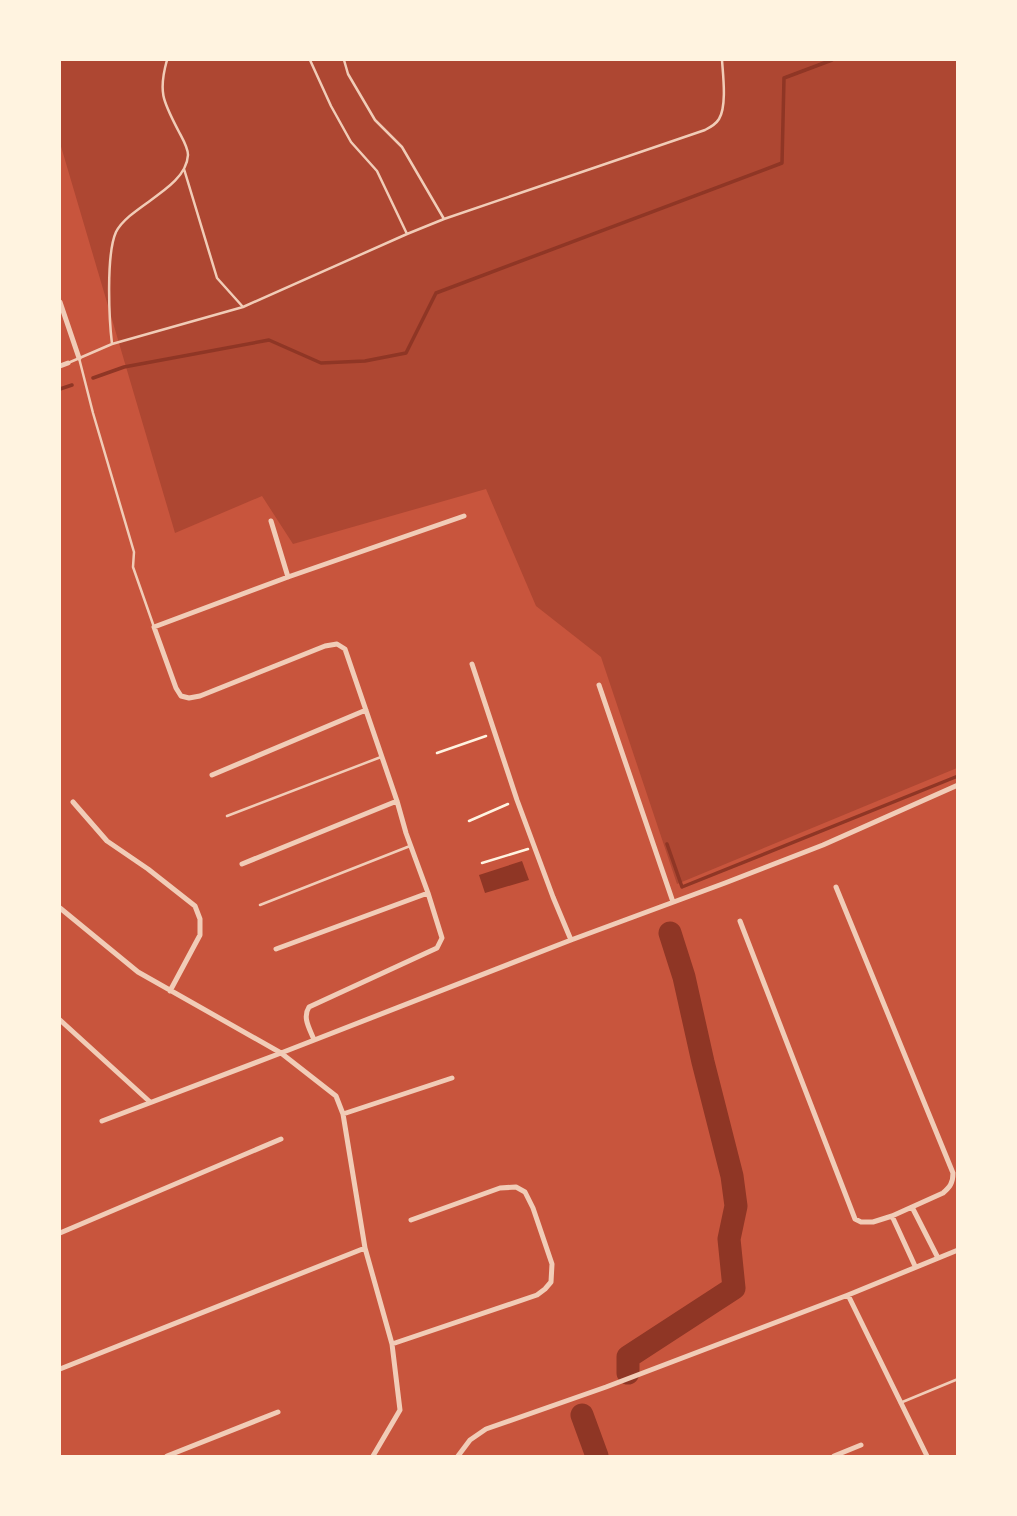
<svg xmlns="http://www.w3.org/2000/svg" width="1017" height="1516" viewBox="0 0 1017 1516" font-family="'Varela Round',sans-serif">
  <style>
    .green { fill: #ae4732 }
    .water { fill: #8f3625 }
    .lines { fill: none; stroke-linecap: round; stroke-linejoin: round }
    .stream { stroke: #8f3625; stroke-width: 3.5 }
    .river { stroke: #8f3625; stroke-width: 23 }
    .path { stroke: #fff3e0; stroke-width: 2.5 }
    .service { stroke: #f1ccb7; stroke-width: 2.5 }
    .minor { stroke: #f1ccb7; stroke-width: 5 }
  </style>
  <rect width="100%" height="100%" fill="#c8553d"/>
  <!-- green -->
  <path class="green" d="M60,60H957V768L677,884L601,657L536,606L486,489L293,544L262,496L175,533L60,143Z"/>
  <!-- water -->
  <path class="water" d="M522,861L529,880L485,893L479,875Z"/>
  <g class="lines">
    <!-- stream -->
    <path class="stream" d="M93,378L124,367L269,340L321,363L365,361L406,353L436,293L782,163L784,78L832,60
      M60,389L72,385
      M667,844L682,887L958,776"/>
    <!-- river -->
    <path class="river" d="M628,1373V1357L734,1288L729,1239L736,1206L732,1176L703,1062L684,977L670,933
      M582,1415L597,1456"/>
    <!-- path -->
    <path class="path" d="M437,753L486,736
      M469,821L508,804
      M482,863L528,849"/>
    <!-- service -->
    <path class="service" d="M310,60L331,106L351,142L377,171L407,234
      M344,60L348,74L375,120L402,147L444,219
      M184,169L217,278L243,307
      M112,344C109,319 106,254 116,232C130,205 186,189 188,155C188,147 182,138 178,130C163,101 158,92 167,60
      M79,358L93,413L134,552L133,567L154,627
      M68,363L112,344L243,307L407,234L444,219L705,130C711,127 716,124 719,119C727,106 723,75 722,60
      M227,816L381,757
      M260,905L410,846
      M900,1403L958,1379"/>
    <!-- minor -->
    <path class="minor" d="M60,302L79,358
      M60,366L68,363
      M271,521L288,577
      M472,664L517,800L553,897L571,940
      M599,685L673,902
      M212,775L366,710
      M73,802L107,841L148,869L195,906L200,919V935L170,991
      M242,864L397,801
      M60,908L138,972L281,1053L336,1096L343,1114L365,1248L392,1344L400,1410L373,1456
      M740,921L855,1219L861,1222H873L892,1216L943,1193C950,1187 953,1183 953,1173L836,887
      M276,949L428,893
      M60,1020L150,1102
      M314,1040C310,1029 302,1018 309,1007L437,948L442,938L428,893L406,833L397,801L345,649L337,644L325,646L200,696L189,698L181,696L176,688L154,627L288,577L464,516
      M343,1114L452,1078
      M102,1121L281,1053L571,940L725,883L823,845L958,785
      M912,1207L938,1258
      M892,1216L915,1266
      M60,1233L281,1139
      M848,1295L927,1456
      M392,1344L537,1295L545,1289L551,1282L552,1264L533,1208L525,1192L516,1187L500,1188L411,1220
      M60,1369L365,1248
      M167,1456L278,1412
      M458,1456L470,1440L486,1429L606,1387L848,1295L958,1250
      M834,1456L861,1445"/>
  </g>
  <!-- border -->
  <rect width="1017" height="1516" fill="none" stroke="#fff3e0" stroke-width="122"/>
</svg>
